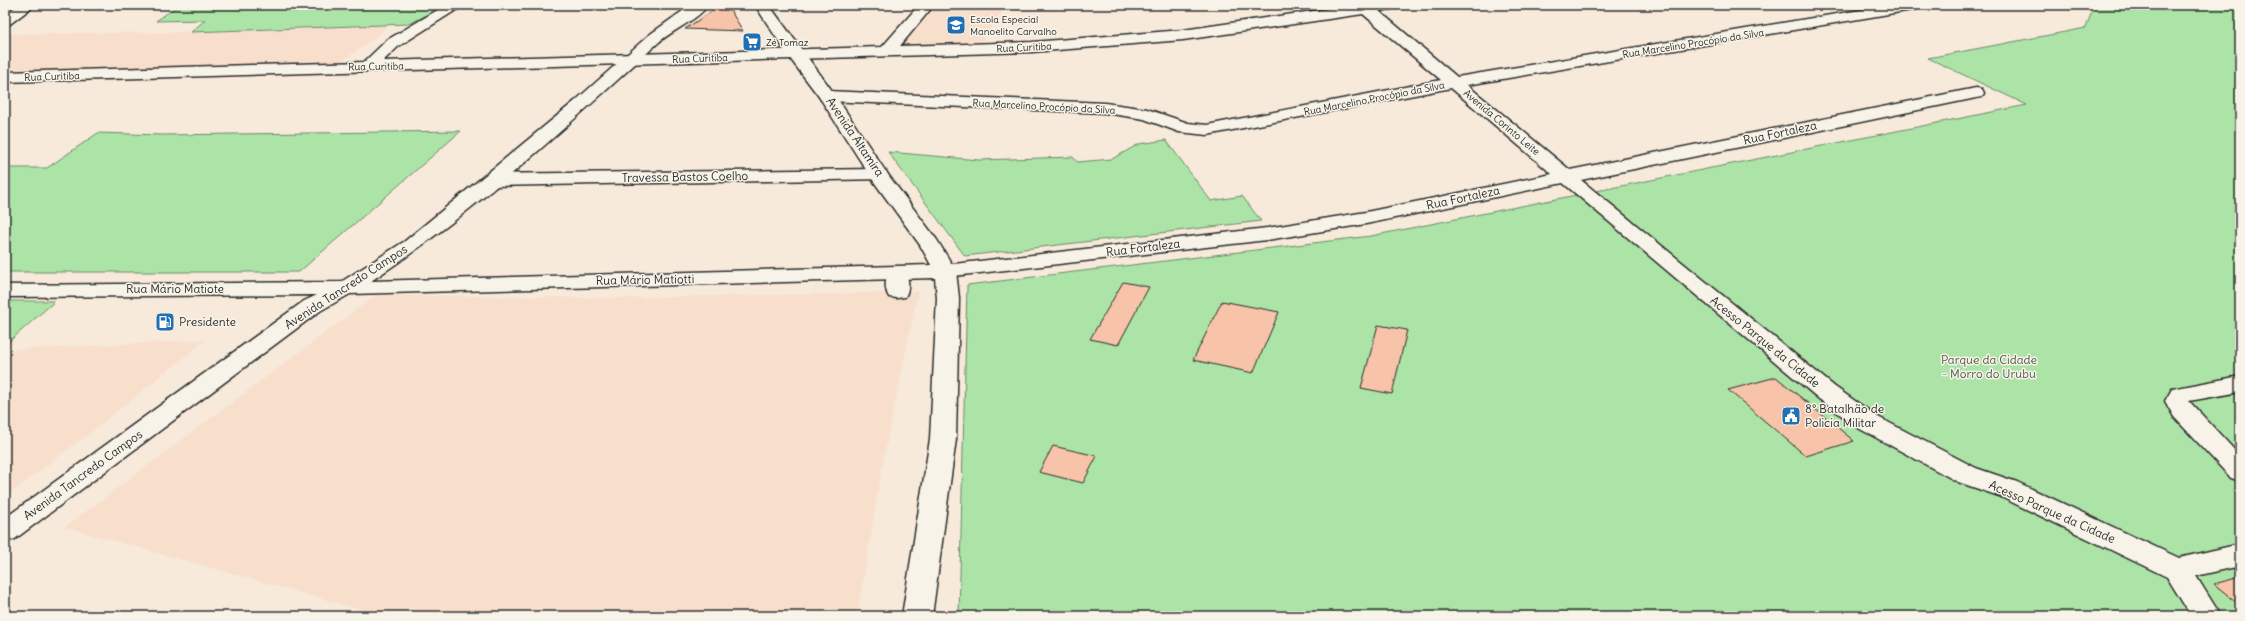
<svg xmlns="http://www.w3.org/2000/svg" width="2245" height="621" viewBox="0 0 2245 621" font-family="Delius,sans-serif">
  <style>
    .built { fill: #f7dfcc }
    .green { fill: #ace4a7; stroke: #6c8869 }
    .building { fill: #f8c4a9; stroke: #2b2b2b }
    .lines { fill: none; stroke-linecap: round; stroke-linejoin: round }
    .minor-casing { stroke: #2b2b2b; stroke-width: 3 }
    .major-casing { stroke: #2b2b2b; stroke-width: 3 }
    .minor { fill: #f7f3e8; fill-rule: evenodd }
    .major { fill: #f7f3e8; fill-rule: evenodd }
    .labels { text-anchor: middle; stroke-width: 3; stroke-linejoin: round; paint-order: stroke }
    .far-poi-label { font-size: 10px; fill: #2b2b2b; stroke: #f7f3e8; text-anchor: start }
    .far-street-label { font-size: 10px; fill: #2b2b2b; stroke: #f7f3e8 }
    .street-label { font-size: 12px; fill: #2b2b2b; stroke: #f7f3e8 }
    .poi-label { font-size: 12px; fill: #2b2b2b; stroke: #f7f3e8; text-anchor: start }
    .park-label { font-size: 12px; fill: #4b594a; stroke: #f7f3e8 }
  </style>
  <rect width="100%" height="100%" fill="#f7eadb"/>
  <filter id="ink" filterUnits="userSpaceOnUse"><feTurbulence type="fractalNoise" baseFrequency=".025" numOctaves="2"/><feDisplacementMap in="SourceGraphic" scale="8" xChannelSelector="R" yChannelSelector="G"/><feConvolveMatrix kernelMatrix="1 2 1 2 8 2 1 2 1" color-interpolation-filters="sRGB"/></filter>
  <g filter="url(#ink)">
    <!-- built -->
    <path class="built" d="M938,5H1007L979,45L900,47Z
      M389,24L377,36L339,64L5,71V34L191,32Z
      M918,292L883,462L857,616H384L65,527L376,295L618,298Z
      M205,340L104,422L5,497V350Z"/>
    <!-- green -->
    <path class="green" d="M179,5H395L441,8L409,24L191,32L205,20L156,21Z
      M2094,5H2240V616H959L967,285L1371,236L2027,105L1928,58L2086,28Z
      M461,131L299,272H5V168H47L98,133L162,135Z
      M1166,140L1211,201L1242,196L1261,221L965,256L888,152L979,160L1073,157L1077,162L1112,159L1139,144Z
      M5,301H55L5,345Z"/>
    <!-- building -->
    <path class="building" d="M721,5H727L743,31L685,29Z
      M1123,282L1149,287L1118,345L1090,339Z
      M1222,301L1279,312L1253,373L1193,360Z
      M1378,325L1407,330L1392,394L1361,388Z
      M1776,377L1854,441L1806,456L1728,390Z
      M1053,446L1097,456L1083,483L1039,472Z
      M2240,577V605L2214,584Z"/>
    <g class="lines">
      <defs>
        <path id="minor" d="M446,5H464L399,46L383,61L882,47L919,5H934L900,46L1032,42L1183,30L1355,5H1399L1397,8L1379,11L1457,77L1891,5H1925L1918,9L1467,85L1570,170L1976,88L1982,89L1984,93L1982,97L1976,98L1581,180L1835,387L1878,417L1976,468L2017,482L2179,558L2240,544V566L2196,576L2221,616H2191L2167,577L1999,496L1958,482L1860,429L1819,399L1563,183L1366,224L1267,240L945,277L938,275L934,271L938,267L945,265L1267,228L1366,212L1552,174L1451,88L1207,135L1179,132L1144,119L1105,113L827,101L821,100L819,96L821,92L827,91L1105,103L1147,109L1188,123L1207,125L1441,80L1363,14L1183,40L1032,52L5,82V72L364,62L387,40Z
          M879,169L886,171L888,175L886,179L492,186L485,184L483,180L485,176L492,174Z
          M897,268L904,270C909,277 910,289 905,297L897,298L889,297C884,289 885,277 890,270Z
          M2240,376V392L2189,401L2240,456V481L2231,478L2174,417L2165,401L2172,389Z"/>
        <path id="major" d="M18,5H35L10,24L5,26V14Z
          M691,5H708C698,20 672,30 658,43C567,126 474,213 371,281L931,265L920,245L872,179L820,98L789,57L755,5H769L833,92L886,172L937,240L956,271L959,298L956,439L932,616H902L930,439L937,298L935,278L350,294L320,311L15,539L5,542V518L304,301L317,295L5,297V285L341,282L405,241L575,101L649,35Z"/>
      </defs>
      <!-- minor casing -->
      <use href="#minor" class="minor-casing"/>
      <!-- major casing -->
      <use href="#major" class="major-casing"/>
      <!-- minor -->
      <use href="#minor" class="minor"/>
      <!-- major -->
      <use href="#major" class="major"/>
    </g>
  </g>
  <!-- icons -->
  <defs>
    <symbol id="school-square" viewBox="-11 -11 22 22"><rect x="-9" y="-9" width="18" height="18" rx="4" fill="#1f6fb2" stroke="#f7f3e8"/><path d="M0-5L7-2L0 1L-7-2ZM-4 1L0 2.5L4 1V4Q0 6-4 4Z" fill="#fff"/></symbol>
    <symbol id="supermarket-square" viewBox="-11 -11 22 22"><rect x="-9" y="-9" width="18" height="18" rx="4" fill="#1f6fb2" stroke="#f7f3e8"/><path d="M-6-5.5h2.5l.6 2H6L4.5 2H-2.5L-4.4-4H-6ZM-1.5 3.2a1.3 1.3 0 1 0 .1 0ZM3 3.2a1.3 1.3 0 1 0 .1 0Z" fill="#fff"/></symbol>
    <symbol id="fuel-square" viewBox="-11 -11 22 22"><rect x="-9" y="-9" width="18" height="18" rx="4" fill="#1f6fb2" stroke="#f7f3e8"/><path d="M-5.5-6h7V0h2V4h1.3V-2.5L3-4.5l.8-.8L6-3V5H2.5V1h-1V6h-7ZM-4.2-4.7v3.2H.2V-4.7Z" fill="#fff"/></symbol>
    <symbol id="civic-square" viewBox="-11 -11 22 22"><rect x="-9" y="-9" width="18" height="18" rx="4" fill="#1f6fb2" stroke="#f7f3e8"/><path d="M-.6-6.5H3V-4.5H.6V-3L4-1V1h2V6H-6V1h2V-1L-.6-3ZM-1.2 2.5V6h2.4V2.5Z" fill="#fff"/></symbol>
  </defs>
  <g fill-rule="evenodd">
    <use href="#school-square" x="945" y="14" width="22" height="22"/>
    <use href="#supermarket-square" x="741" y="31" width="22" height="22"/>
    <use href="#fuel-square" x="154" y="311" width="22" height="22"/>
    <use href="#civic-square" x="1780" y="405" width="22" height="22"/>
  </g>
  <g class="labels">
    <!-- far-poi labels -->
    <g class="far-poi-label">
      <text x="970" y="23">Escola Especial<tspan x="970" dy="12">Manoelito Carvalho</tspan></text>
      <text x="766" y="46">Zé Tomaz</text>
    </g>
    <!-- far-street labels -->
    <g class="far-street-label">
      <text transform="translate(1693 43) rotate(-9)" y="4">Rua Marcelino Procópio da Silva</text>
      <text transform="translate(1024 47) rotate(-3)" y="4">Rua Curitiba</text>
      <text transform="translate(700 58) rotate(-2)" y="4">Rua Curitiba</text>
      <text transform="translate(376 66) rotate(-1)" y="4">Rua Curitiba</text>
      <text transform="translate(52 76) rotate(-2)" y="4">Rua Curitiba</text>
      <text transform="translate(1374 98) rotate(-11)" y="4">Rua Marcelino Procópio da Silva</text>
      <text transform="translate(1044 106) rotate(3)" y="4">Rua Marcelino Procópio da Silva</text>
      <text transform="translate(1502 122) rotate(40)" y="4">Avenida Corinto Leite</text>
    </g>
    <!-- street labels -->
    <g class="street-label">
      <text transform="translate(1780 133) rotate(-12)" y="4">Rua Fortaleza</text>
      <text transform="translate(855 137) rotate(56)" y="4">Avenida Altamira</text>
      <text transform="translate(685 177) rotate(-1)" y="4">Travessa Bastos Coelho</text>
      <text transform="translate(1463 198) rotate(-12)" y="4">Rua Fortaleza</text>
      <text transform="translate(1143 248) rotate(-7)" y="4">Rua Fortaleza</text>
      <text transform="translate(645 280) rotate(-1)" y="4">Rua Mário Matiotti</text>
      <text transform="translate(346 287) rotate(-33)" y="4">Avenida Tancredo Campos</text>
      <text x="175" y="293">Rua Mário Matiote</text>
      <text transform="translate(1765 342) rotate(39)" y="4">Acesso Parque da Cidade</text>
      <text transform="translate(83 475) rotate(-36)" y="4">Avenida Tancredo Campos</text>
      <text transform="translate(2052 512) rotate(24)" y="4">Acesso Parque da Cidade</text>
    </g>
    <!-- poi labels -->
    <g class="poi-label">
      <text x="179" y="326">Presidente</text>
      <text x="1805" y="413">8º Batalhão de<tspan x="1805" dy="14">Policia Militar</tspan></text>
    </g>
    <!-- park labels -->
    <g class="park-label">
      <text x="1989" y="364">Parque da Cidade<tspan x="1989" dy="14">- Morro do Urubu</tspan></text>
    </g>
  </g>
  <!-- margin -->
  <rect width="2245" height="621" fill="none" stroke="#f7f3e8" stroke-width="20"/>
  <rect x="10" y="10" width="2225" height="601" fill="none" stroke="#2b2b2b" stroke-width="1.5" filter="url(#ink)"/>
</svg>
